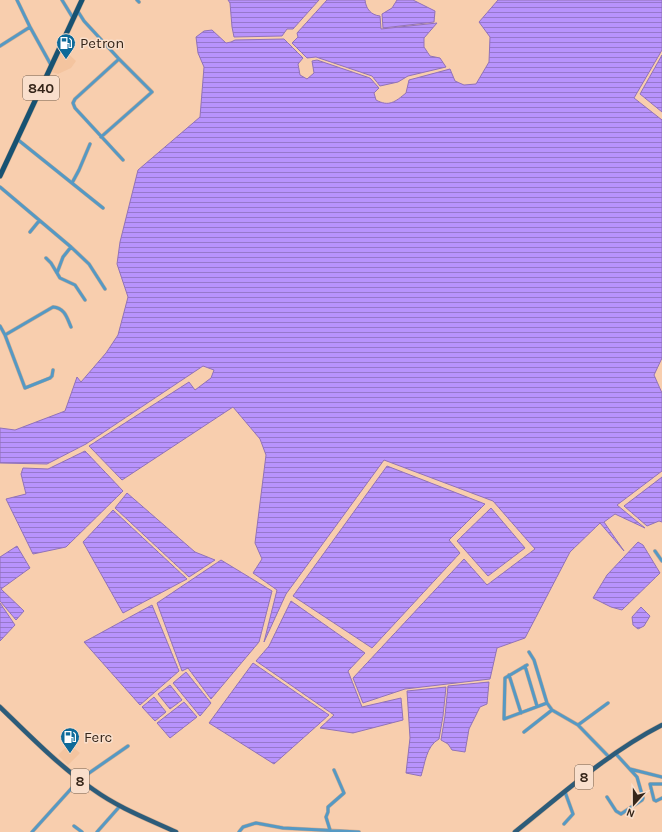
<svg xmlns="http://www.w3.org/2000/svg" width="662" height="832" viewBox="0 0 662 832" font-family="Karla,sans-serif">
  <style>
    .built { fill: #f4c49f }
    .water { fill: url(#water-rules); stroke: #9172b8 }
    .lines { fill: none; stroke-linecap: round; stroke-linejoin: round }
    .minor-casing { stroke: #d1ac90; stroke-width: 4 }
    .primary-casing { stroke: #d1ac90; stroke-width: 5.5 }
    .trunk-casing { stroke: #d1ac90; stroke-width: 6 }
    .minor { stroke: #5599c4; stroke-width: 3 }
    .primary { stroke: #2c5c7a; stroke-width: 4.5 }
    .trunk { stroke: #175272; stroke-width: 5 }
    .labels { text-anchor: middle; stroke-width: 3; stroke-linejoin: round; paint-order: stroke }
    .shield { fill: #f9dfcc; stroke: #705e4f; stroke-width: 1 }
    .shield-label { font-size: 14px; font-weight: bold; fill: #36261a }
    .poi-label { font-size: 15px; fill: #36261a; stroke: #f9dfcc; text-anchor: start }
  </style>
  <defs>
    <pattern id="water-rules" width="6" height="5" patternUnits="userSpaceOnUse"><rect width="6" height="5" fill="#b893fc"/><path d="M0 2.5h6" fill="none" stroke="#9678cb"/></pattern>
  </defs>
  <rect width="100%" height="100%" fill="#f8ceae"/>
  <!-- built -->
  <path class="built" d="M62,48L76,61L71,68L58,74L52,72Z
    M69,744L80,753L68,765L58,755Z"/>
  <!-- water -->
  <path class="water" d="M228,0H319L293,29H287L282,36L234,37L232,27L230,3Z
    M327,0H365C366,9 371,15 380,16L381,29L437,23L424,38V47L430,56L440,58L446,67L408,76L398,82L380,86L372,76L316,57L307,58L292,43L298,37L297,33Z
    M397,0H413L435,11L434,22L383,28L382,14L392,8Z
    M498,0H662V50L634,98L662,120V358L654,375L662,393V471L617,505L645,528L615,514L604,522L624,551L600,523L570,552L525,638L497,648L490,679L405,689L363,703L353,678L464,559L487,585L535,549L493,501L384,460L286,594L264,642L277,590L253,573L262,559L255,543L266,455L260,439L233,407L122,480L89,446L189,382L195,390L211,378L214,370L203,366L86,444L47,464L0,463V428L15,430L65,411L77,377L81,382L106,353L118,335L128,297L117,264L120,242L138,170L200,117L204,67L198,53L196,37L204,31L212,30L226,43L231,42L235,40L284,39L303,58L298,64L300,75L307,79L314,73L312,61L317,60L370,78L379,88L374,93L376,100C389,107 395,102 406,93L409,80L450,69L455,81L464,85L476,84L489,62L490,37L479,22Z
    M662,55V112L640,94Z
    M85,451L123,491L66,547L33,554L6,499L26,494L21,474L23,468L48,469Z
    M387,466L485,504L449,540L460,553L372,648L293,596Z
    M662,477V522L659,521L647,526L624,506Z
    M127,493L195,552L215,560L189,577L115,508Z
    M491,508L525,548L488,576L457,541Z
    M113,510L187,579L123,613L83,542Z
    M638,542L643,545L660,573L622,610L611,607L593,598L607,575Z
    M17,546L30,568L1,589L24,611L16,620L0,601V557Z
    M221,560L272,591L259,642L211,699L188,668L182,671L157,603Z
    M291,601L365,653L348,671L362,707L401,698L403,720L353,733L320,728L334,715L256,661L269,646Z
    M0,603L15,625L0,641Z
    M152,605L179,671L140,705L84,642Z
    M641,607L650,616L644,626L638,629L633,625L632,617Z
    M253,663L329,715L274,764L209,723Z
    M186,672L211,703L200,716L173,683Z
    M489,682L487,704L480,707L469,729L465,752L452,750L448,744L441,740L445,716L448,686Z
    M170,685L182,700L170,709L158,694Z
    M446,687L443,716L439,739C426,746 425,764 421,776L406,773L410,738L407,691Z
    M154,697L166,712L155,721L142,707Z
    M184,702L197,717L170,738L157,723Z"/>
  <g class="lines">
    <defs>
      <path id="minor" d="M17,0L30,27L51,65
        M62,0L73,18
        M137,0L139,2
        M77,10L84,21L119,59L152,92L101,137
        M0,46L30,27
        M119,59L75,99L73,103L75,108L123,160
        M17,139L103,208
        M72,183L79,170L90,144
        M0,187L71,247L89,264L105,289
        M30,232L39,221
        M46,258L51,263L60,278L75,285L85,300
        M57,273L63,257L71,247
        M0,326L5,335L25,388L50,378L52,376L53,370
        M5,335L53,307C65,308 67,318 71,327
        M655,551L662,561
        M529,652L534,660L547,703L552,710L578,725L610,758
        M527,665L505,678L504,719L547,703
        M525,666L537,706
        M509,675L521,713
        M578,725L608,703
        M524,732L552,710
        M630,769L662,777
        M662,784H650L654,800L656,801L662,798
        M607,797L616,811L621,814L642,800L643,798L637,777L616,754
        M564,824L573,814L565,792
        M74,826L82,832
        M330,830L326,817L328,812V807L344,793L334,770
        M32,832L79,780L128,746
        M97,832L120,806
        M239,832L243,827L256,823L283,828L359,832"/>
      <path id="primary" d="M0,707C30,736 60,767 94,790C119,808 148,819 176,832
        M515,832C561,795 609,752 662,725"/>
      <path id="trunk" d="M0,176L82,0"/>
    </defs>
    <!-- minor casing -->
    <use href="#minor" class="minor-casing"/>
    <!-- primary casing -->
    <use href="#primary" class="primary-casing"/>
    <!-- trunk casing -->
    <use href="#trunk" class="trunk-casing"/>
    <!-- minor -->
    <use href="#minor" class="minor"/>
    <!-- primary -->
    <use href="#primary" class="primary"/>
    <!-- trunk -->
    <use href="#trunk" class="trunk"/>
  </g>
  <!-- icons -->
  <defs>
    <symbol id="fuel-pin" viewBox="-11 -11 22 30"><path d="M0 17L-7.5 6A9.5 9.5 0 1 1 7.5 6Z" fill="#0d6a99" stroke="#f9dfcc"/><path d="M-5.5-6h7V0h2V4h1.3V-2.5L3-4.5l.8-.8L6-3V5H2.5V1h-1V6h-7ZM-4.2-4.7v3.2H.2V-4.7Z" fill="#fff"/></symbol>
  </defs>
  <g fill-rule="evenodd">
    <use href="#fuel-pin" x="55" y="32" width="22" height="30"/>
    <use href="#fuel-pin" x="59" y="726" width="22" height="30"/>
  </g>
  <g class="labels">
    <!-- shield labels -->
    <g class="shield">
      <rect x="23" y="76" width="36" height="24" rx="3"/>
      <rect x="575" y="765" width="18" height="24" rx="3"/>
      <rect x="71" y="769" width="18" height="24" rx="3"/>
    </g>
    <g class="shield-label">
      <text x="41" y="93">840</text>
      <text x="584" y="782">8</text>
      <text x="80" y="786">8</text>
    </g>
    <!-- poi labels -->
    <g class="poi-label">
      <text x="80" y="48">Petron</text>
      <text x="84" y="742">Ferc</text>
    </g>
  </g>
  <!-- north arrow -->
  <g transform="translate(634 804) rotate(201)" stroke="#f9dfcc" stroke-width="3" paint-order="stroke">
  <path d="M0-3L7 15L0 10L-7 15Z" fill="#36261a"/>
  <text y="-6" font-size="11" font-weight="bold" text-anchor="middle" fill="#36261a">N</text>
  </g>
</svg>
